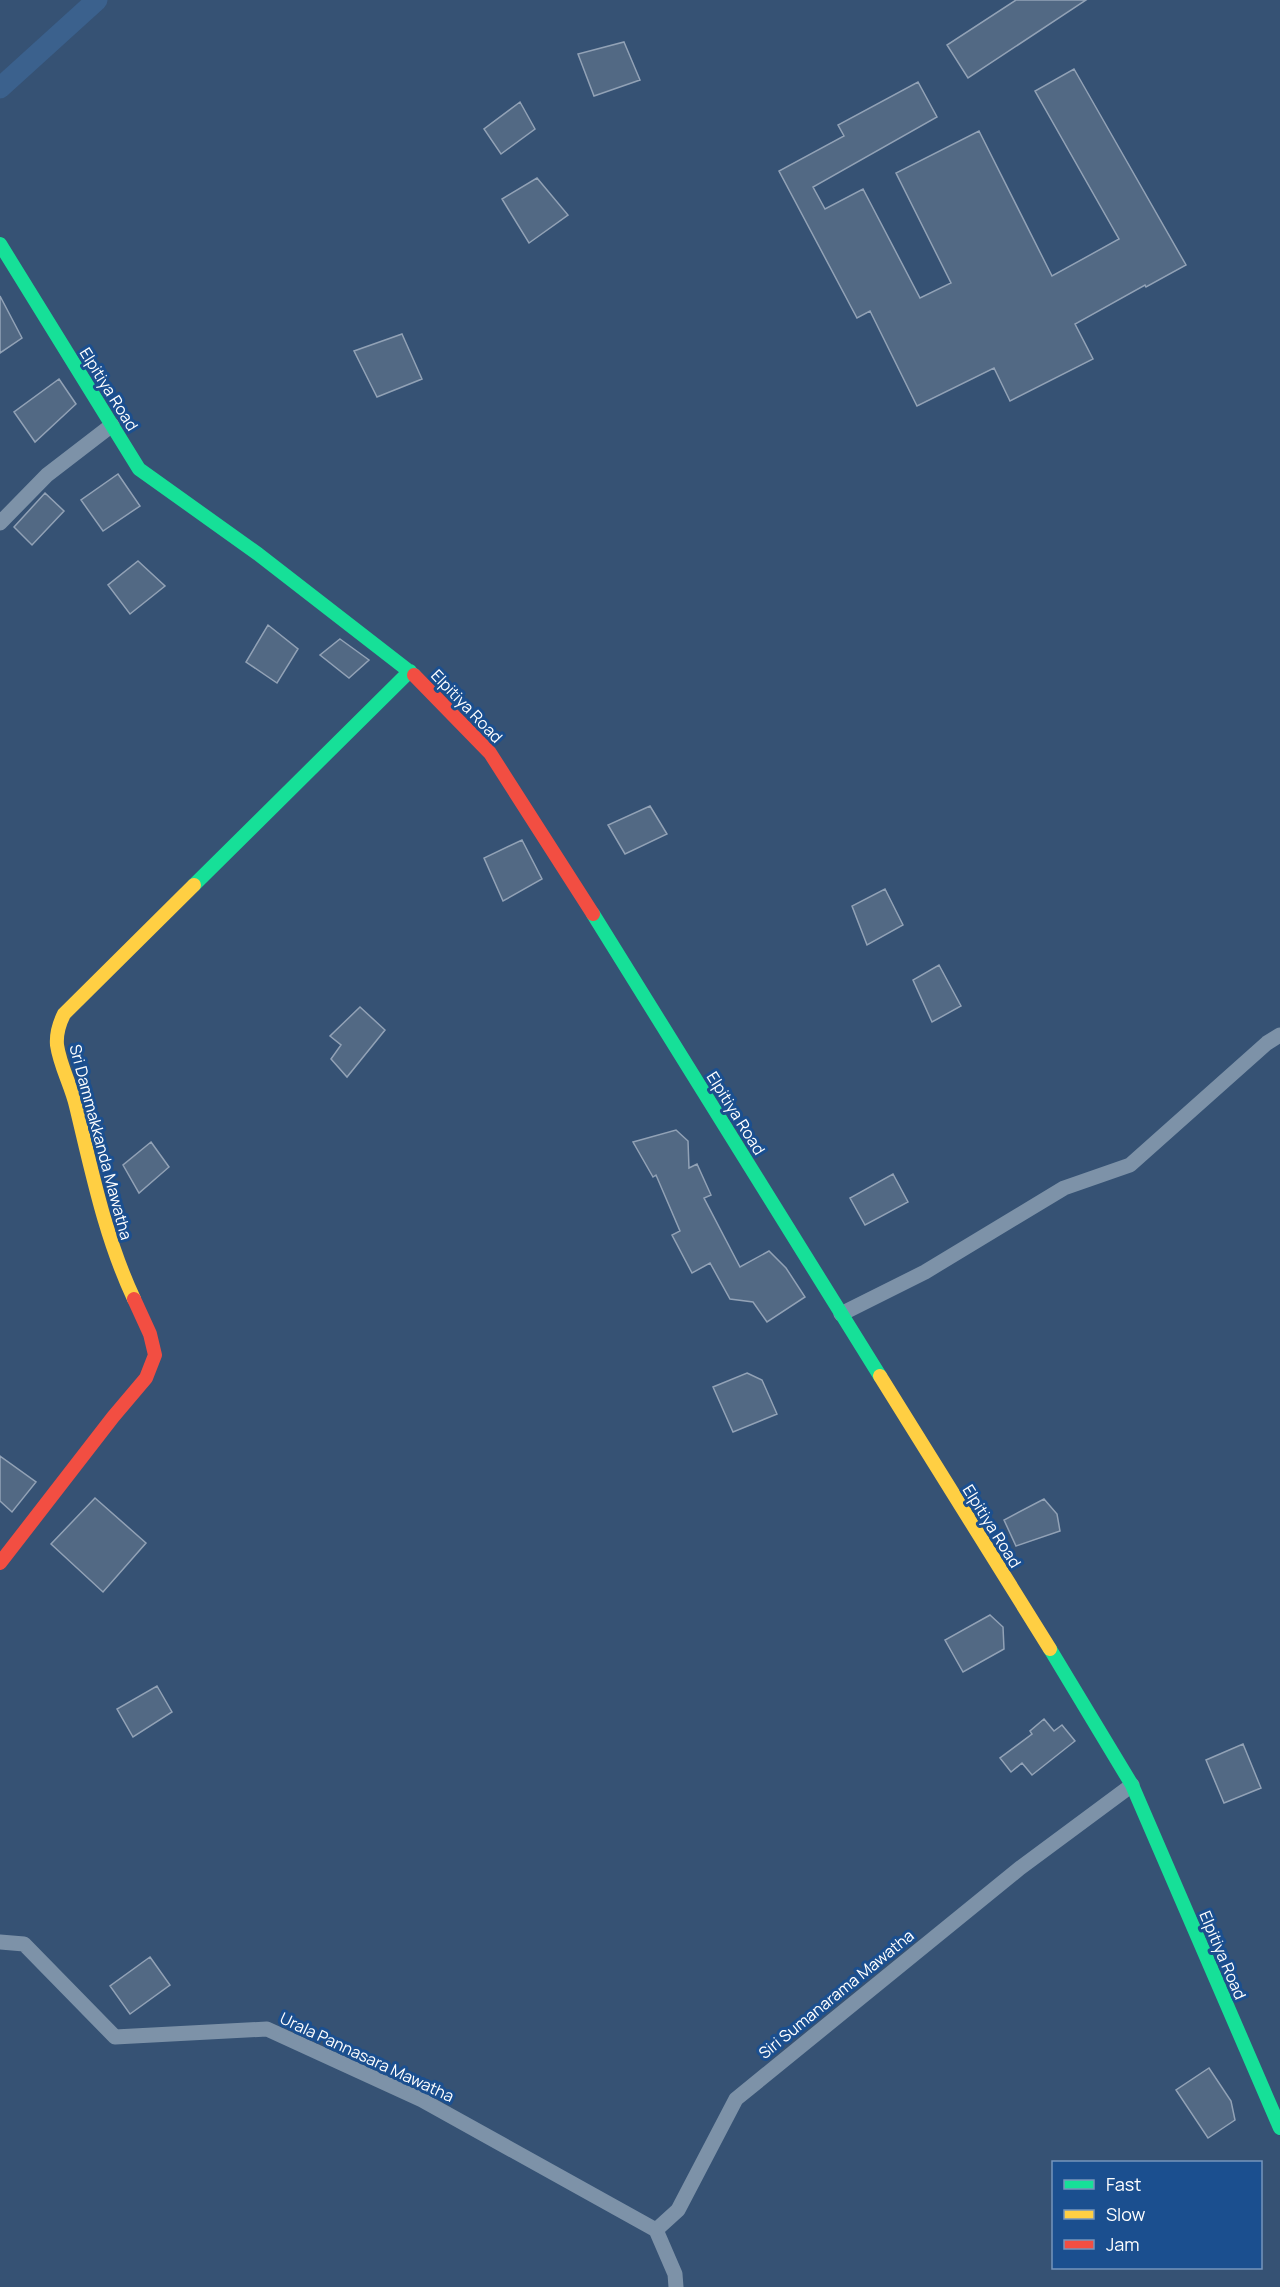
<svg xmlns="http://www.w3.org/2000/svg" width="1280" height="2287" viewBox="0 0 1280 2287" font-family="Manrope,sans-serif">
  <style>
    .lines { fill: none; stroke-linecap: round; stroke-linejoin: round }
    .canal { stroke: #3b618d; stroke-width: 21 }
    .building { fill: #526984; stroke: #92a2b6; stroke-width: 1.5 }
    .street { stroke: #7d92a8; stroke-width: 15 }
    .fast { stroke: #16e098; stroke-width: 14 }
    .slow { stroke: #ffcf43; stroke-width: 14 }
    .jam { stroke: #f24e42; stroke-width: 14 }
    .labels { text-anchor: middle; stroke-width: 6; stroke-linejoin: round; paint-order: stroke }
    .street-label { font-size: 16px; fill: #fff; stroke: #1b4f8f }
  </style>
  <rect width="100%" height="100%" fill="#365274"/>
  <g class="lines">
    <!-- canal -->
    <path class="canal" d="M0,88L97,0"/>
  </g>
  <!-- building -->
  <path class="building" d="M1016,0H1086L968,78L947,45Z
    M624,42L640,80L594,96L578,54Z
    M1074,69L1186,265L1146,287L1145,285L1075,324L1093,359L1010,401L994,368L917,406L870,311L857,318L779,171L844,136L838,125L918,82L937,117L813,187L825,209L863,189L920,298L951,283L896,173L979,131L1052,276L1119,239L1035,91Z
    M520,102L535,129L501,154L484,129Z
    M537,178L568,215L529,243L502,199Z
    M0,296L22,338L0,353Z
    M402,334L422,379L377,397L354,351Z
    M59,379L76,404L35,442L14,412Z
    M118,474L140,506L103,531L81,500Z
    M45,493L64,511L32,545L14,527Z
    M138,561L165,586L130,614L108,585Z
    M268,625L298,649L277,683L246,662Z
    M340,639L369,660L349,678L320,655Z
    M650,806L667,834L625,854L608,825Z
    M522,840L542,879L503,901L484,858Z
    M885,889L903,925L867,945L852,906Z
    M939,965L961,1006L932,1022L913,980Z
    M360,1007L385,1030L347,1077L331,1059L341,1045L330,1036Z
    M676,1130L688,1141L689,1168L697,1164L711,1195L704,1198L740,1267L769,1251L786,1268L805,1297L767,1322L753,1302L730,1299L710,1263L692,1273L672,1235L680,1231L656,1175L653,1177L633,1142Z
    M151,1142L169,1167L139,1193L123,1165Z
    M893,1174L908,1202L865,1225L850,1198Z
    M747,1373L762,1380L777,1414L733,1432L713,1387Z
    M0,1456L36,1482L12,1512L0,1501Z
    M95,1498L146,1543L103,1592L51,1544Z
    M1044,1499L1057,1514L1060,1531L1016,1546L1004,1520Z
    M990,1615L1003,1627L1004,1649L963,1672L945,1640Z
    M157,1686L172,1712L133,1737L117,1709Z
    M1044,1719L1054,1731L1062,1725L1075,1741L1032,1775L1022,1763L1011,1772L1000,1758L1032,1734L1030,1731Z
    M1243,1744L1261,1788L1224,1803L1206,1760Z
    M150,1957L170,1985L130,2014L110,1986Z
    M1209,2068L1231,2101L1235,2120L1208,2138L1176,2090Z"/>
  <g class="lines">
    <!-- street -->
    <path class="street" d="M0,523L47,475L112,425
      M841,1314L925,1272L1064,1188L1130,1165L1267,1043L1280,1035
      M0,1942L24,1944L115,2037L267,2029L422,2100L656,2230
      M676,2287L675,2274L656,2230L678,2210L736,2099L1020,1868L1132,1785"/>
    <!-- fast -->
    <path class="fast" d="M0,244L139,469L258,554L414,675
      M194,885L410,671
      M593,914L880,1376
      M1050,1649L1132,1785L1280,2128"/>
    <!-- slow -->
    <path class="slow" d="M134,1299C105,1237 92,1172 76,1106C71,1085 60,1066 57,1045C56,1033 59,1024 64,1014L194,885
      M880,1376L1050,1649"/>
    <!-- jam -->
    <path class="jam" d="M414,675L490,753L593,914
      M0,1563L113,1417L146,1378L155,1355L150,1334L134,1299"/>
  </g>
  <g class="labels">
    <!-- street labels -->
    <g class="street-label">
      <text transform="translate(109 389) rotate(58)" y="6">Elpitiya Road</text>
      <text transform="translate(467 706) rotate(46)" y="6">Elpitiya Road</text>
      <text transform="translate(736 1113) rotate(58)" y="6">Elpitiya Road</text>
      <text transform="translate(101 1142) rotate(75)" y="6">Sri Dammakkanda Mawatha</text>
      <text transform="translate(992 1526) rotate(58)" y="6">Elpitiya Road</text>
      <text transform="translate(1223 1955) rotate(67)" y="6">Elpitiya Road</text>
      <text transform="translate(836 1994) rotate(-39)" y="6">Siri Sumanarama Mawatha</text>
      <text transform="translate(367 2057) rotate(25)" y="6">Urala Pannasara Mawatha</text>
    </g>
  </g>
  <!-- legend -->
  <rect x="1052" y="2161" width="210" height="108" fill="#1b4f8f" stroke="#7695bc" stroke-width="1.5"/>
  <rect x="1064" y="2180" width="30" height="9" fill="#16e098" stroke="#7695bc" stroke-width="1.5"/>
  <text x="1106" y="2191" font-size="18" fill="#ffffff">Fast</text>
  <rect x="1064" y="2210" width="30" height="9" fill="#ffcf43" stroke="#7695bc" stroke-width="1.5"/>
  <text x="1106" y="2221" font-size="18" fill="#ffffff">Slow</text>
  <rect x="1064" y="2240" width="30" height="9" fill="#f24e42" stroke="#7695bc" stroke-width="1.5"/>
  <text x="1106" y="2251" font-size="18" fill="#ffffff">Jam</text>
</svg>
